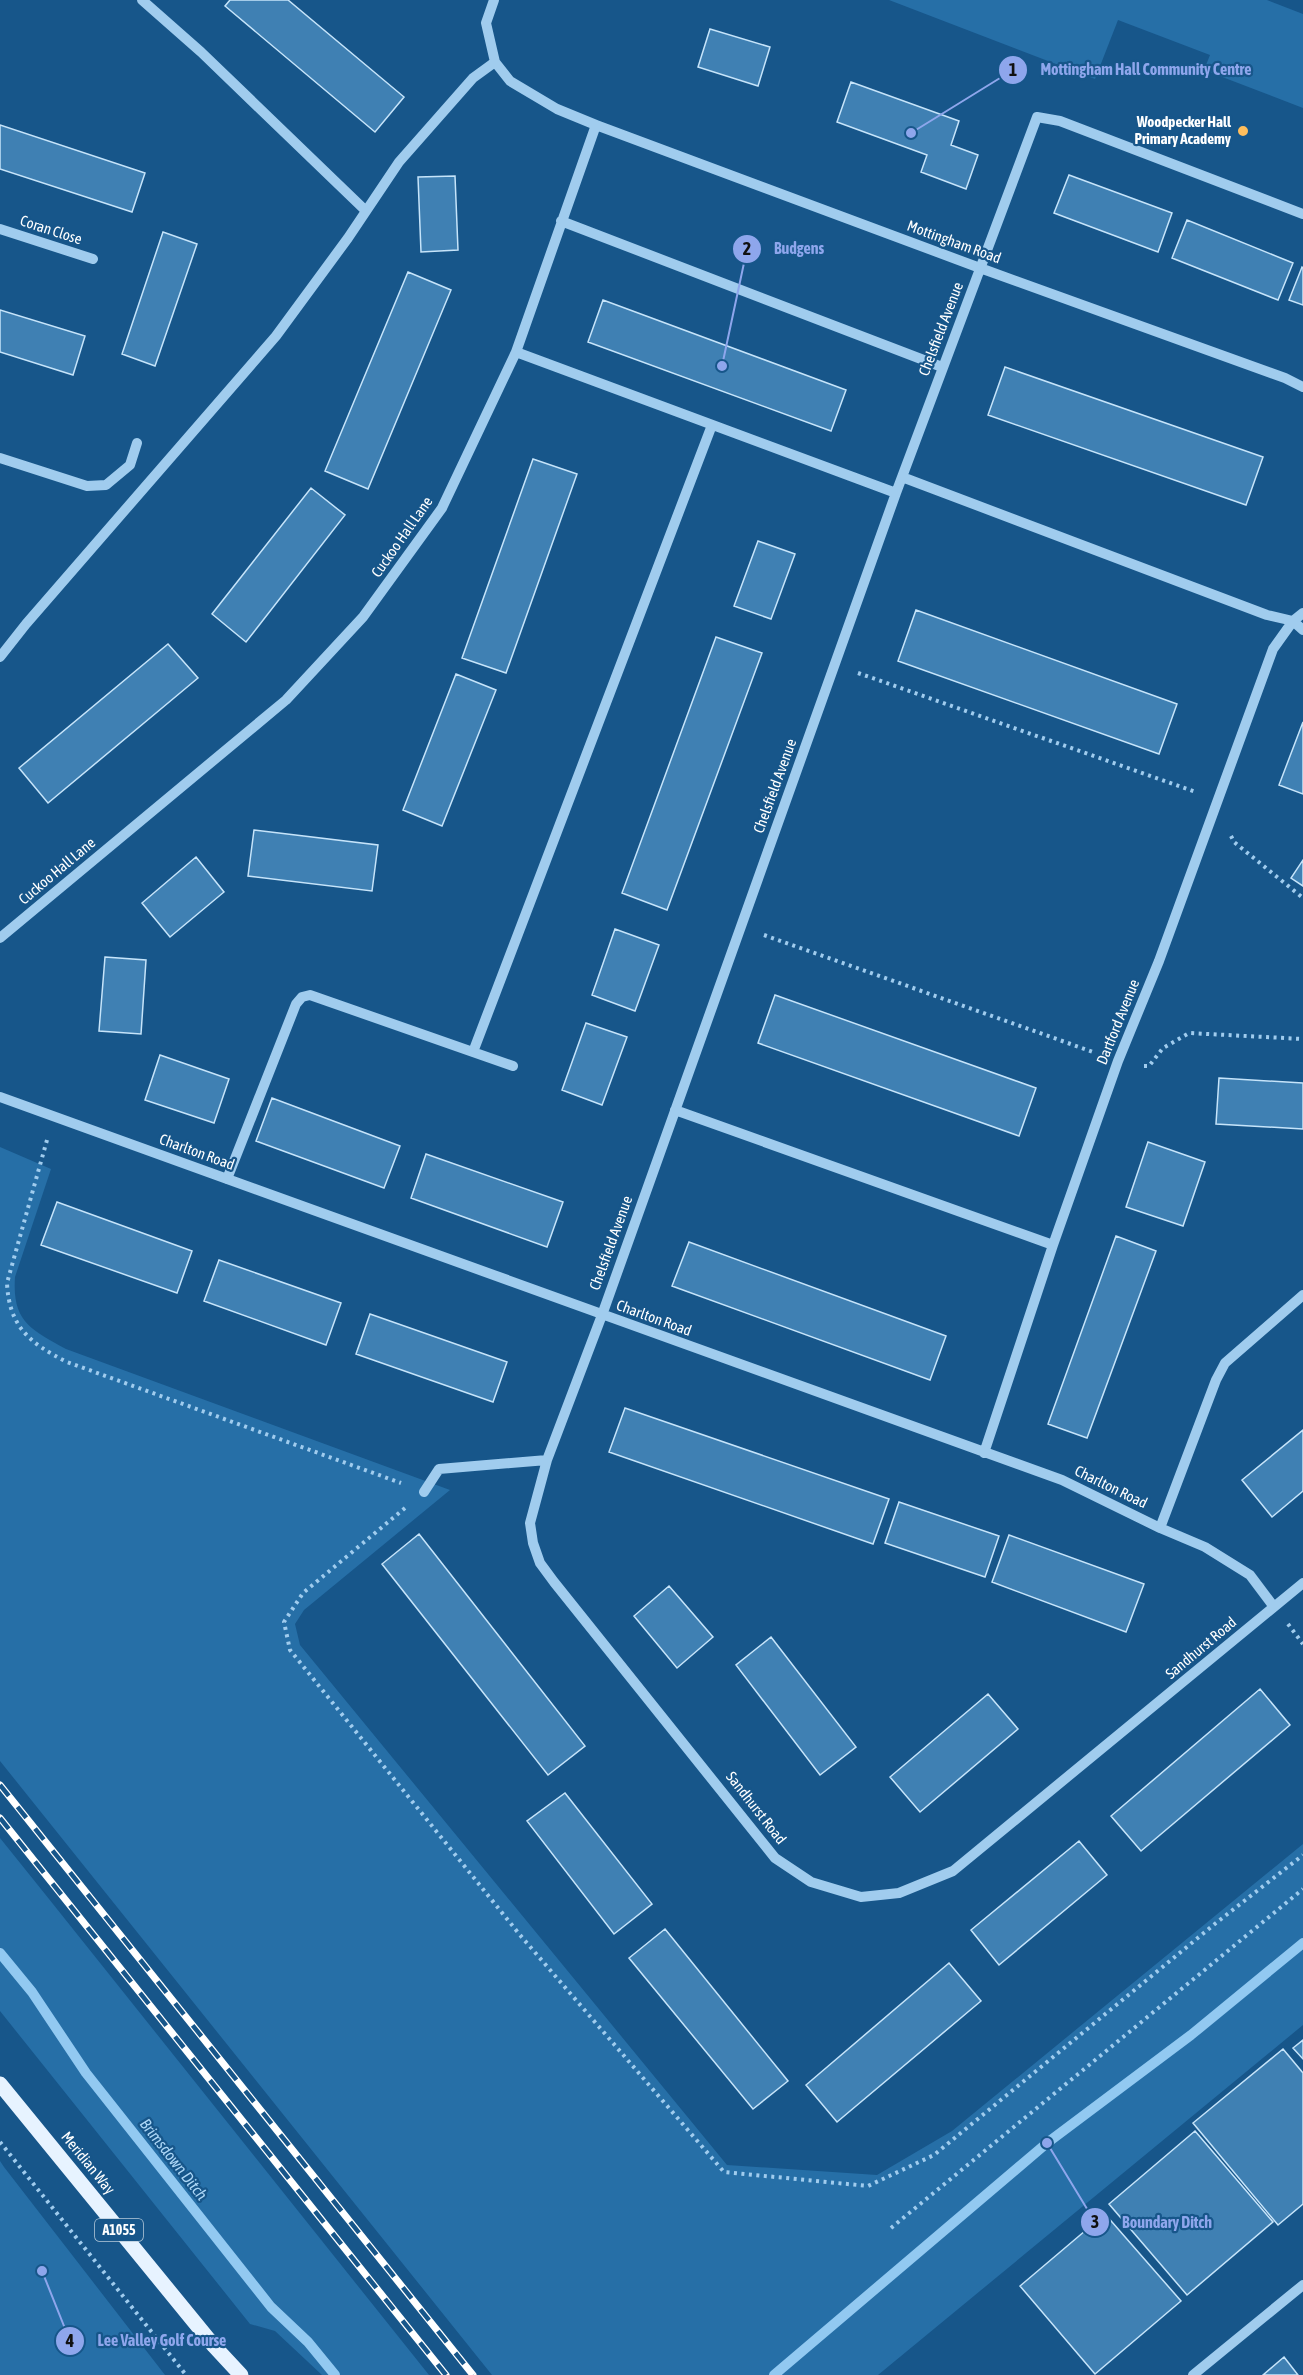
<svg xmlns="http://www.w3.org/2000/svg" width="1303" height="2375" viewBox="0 0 1303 2375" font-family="'Asap Condensed',sans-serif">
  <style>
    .green { fill: #266fa7 }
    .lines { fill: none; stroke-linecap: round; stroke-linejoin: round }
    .stream { stroke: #92c9f1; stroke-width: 10 }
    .building { fill: #3f80b3; stroke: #c6e4fa; stroke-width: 1.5 }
    .path { stroke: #a0ccee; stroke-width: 4; stroke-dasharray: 3 4.5; stroke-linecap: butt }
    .minor { stroke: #a0ccee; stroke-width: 10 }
    .major { stroke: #e7f3ff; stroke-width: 15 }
    .rail-casing { stroke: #fff; stroke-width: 7 }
    .rail { stroke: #17568a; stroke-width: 4.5; stroke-dasharray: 14; stroke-linecap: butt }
    .poi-dot { fill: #ffbe5d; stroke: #17568a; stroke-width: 2 }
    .labels { text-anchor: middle; stroke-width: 4.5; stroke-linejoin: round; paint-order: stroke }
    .shield { fill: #17568a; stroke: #b9ccdc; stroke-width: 1.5 }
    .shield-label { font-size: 14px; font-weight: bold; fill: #fff }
    .poi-label { font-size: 15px; font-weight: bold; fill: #fff; stroke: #17568a; text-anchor: end }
    .street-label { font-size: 15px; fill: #fff; stroke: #17568a }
    .water-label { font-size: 16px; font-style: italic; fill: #acd6f6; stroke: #17568a }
    .leader { fill: none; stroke: #8ea6ec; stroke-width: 2 }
    .callout-dot { fill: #8ea6ec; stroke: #17568a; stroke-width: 2 }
    .mark-label { font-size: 18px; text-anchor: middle; font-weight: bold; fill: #111 }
    .callout-label { font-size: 16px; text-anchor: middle; font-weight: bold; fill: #8ea6ec; stroke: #17568a; stroke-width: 4.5; stroke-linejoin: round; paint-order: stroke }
  </style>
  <rect width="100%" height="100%" fill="#17568a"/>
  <!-- green -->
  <path class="green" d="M889,0H1267L1303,14V108L1204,70L1210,55L1118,20L1095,79Z
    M0,1147L51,1169L15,1277C12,1321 30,1329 66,1349L450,1490L304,1610L295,1624L300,1645L727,2165L877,2175L952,2131L1303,1844V2025L878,2375H492L0,1761Z
    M0,1838L49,1899L429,2375H322L275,2331L250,2324L0,2011Z
    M0,2161L4,2167L165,2375H0Z"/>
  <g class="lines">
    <!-- stream -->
    <path class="stream" d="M0,1953L32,1992L86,2073L271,2307L308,2342L335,2375
      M774,2375L1047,2143L1191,2035L1303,1943"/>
  </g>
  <!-- building -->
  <path class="building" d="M230,0H288L404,97L375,132L225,6Z
    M710,29L770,47L758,86L698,67Z
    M851,82L959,121L951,145L978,155L966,189L921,172L927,155L837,122Z
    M0,125L145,173L132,212L0,169Z
    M1069,175L1172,213L1158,252L1054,213Z
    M455,176L458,250L421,252L418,177Z
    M1187,220L1293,263L1278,300L1172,258Z
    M163,232L197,244L155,366L122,354Z
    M1302,267L1303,268V305L1289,300Z
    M408,272L451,290L368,489L325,471Z
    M603,300L846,390L831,431L588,342Z
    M0,310L85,336L73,375L0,352Z
    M1005,367L1263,457L1246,505L988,415Z
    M533,459L577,474L506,673L462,658Z
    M311,488L345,515L246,642L212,614Z
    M758,541L795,554L771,619L734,606Z
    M916,610L1177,704L1159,754L898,661Z
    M716,637L762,653L667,910L622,893Z
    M168,644L198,678L48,803L19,768Z
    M456,674L496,690L442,826L403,810Z
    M1303,722V794L1279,785Z
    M254,830L378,845L372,891L248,876Z
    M196,857L224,892L170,937L142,903Z
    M1303,860V886L1291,878Z
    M615,929L659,945L635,1011L592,995Z
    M105,957L146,960L141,1034L99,1031Z
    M775,995L1036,1088L1019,1136L758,1043Z
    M586,1023L627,1037L602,1105L562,1090Z
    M160,1055L229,1079L214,1123L145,1100Z
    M1219,1078L1303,1083V1129L1216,1124Z
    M272,1098L400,1146L384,1188L256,1141Z
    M1148,1142L1205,1162L1183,1226L1126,1207Z
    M426,1154L563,1202L547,1247L411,1198Z
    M57,1202L192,1251L177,1293L41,1245Z
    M1116,1236L1156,1251L1087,1438L1048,1424Z
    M689,1242L946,1336L930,1380L672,1286Z
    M219,1260L341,1303L326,1345L204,1301Z
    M370,1314L507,1362L493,1402L356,1354Z
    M625,1408L889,1499L873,1544L609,1452Z
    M1303,1430V1491L1272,1517L1242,1480Z
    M899,1502L999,1536L985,1577L885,1543Z
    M419,1534L585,1746L548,1775L382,1564Z
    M1009,1535L1144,1584L1126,1632L992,1582Z
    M669,1586L713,1637L677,1668L634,1616Z
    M771,1637L856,1747L820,1775L736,1665Z
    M1260,1689L1290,1725L1141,1851L1111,1816Z
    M988,1694L1018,1729L920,1812L890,1777Z
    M565,1793L652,1904L614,1934L527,1821Z
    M1079,1841L1107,1875L999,1965L971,1930Z
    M665,1929L788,2081L753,2109L629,1958Z
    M949,1963L981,2001L837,2122L806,2085Z
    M1303,2040V2059L1293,2048Z
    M1283,2049L1303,2073V2204L1278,2225L1193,2123Z
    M1195,2131L1273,2222L1187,2295L1109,2204Z
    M1105,2214L1181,2301L1095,2374L1020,2286Z
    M1284,2357L1298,2375H1263Z"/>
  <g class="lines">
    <!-- path -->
    <path class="path" d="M858,673L1196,792
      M1231,836L1234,842L1303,898
      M764,935L1096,1053
      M1144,1066H1149L1163,1048L1189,1033L1303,1039
      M47,1140L7,1283C9,1326 29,1343 67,1362L401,1483
      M405,1508L303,1593L284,1622L290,1650L520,1935L724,2172L868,2186L934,2155L1216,1923L1303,1855
      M1288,1624L1303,1644
      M0,2142L186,2375
      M891,2228L1303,1889"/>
    <!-- minor -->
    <path class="minor" d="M142,0L201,52L366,211
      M596,125L980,268L1285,378L1303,387
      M1303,214L1060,121L1037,117L896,493L602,1315L547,1460L530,1523L533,1543L540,1563L554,1582L775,1858L811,1882L861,1897L899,1893L953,1871L1303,1583
      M561,221L942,367
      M0,229L93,259
      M516,352L896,493
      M0,458L87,486L106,485L130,465L137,443
      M902,477L1267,615L1293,621L1303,630
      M0,657L26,624L276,336L348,238L399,162L473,78L495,62
      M0,938L286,700L363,617L442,508L516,352L596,125L557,109L510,81L495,62L486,23L494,0
      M473,1052L712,425
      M0,1097L1062,1480L1160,1528L1205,1547L1250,1575L1274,1607
      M675,1110L1053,1245
      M227,1179L296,1004L302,997L310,995L513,1066
      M984,1453L1053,1245L1118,1061L1159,961L1273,649L1293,621L1303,613
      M424,1492L439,1469L547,1460
      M1160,1528L1216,1380L1225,1363L1303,1295
      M1193,2375L1303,2285"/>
    <!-- major -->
    <path class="major" d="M0,2084L214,2346L241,2375"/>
    <defs>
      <path id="rail" d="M0,1785L473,2375
        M0,1818L446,2375"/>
    </defs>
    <!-- rail casing -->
    <use href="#rail" class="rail-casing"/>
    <!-- rail -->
    <use href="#rail" class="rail"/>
  </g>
  <!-- markers -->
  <circle class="poi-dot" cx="1243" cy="131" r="6"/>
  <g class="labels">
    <!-- shield labels -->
    <rect class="shield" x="95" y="2219" width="48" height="22" rx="4.5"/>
    <g class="shield-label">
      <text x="119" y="2235">A1055</text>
    </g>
    <!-- poi labels -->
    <g class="poi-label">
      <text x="1231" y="127">Woodpecker Hall<tspan x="1231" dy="17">Primary Academy</tspan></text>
    </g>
    <!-- street labels -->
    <g class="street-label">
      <text transform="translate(51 230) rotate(18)" y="5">Coran Close</text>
      <text transform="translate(954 242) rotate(20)" y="5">Mottingham Road</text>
      <text transform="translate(941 329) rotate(-69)" y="5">Chelsfield Avenue</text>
      <text transform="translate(402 537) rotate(-55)" y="5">Cuckoo Hall Lane</text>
      <text transform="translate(775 786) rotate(-70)" y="5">Chelsfield Avenue</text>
      <text transform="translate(57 871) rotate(-40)" y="5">Cuckoo Hall Lane</text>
      <text transform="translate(1118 1022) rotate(-68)" y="5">Dartford Avenue</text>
      <text transform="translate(197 1152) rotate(20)" y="5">Charlton Road</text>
      <text transform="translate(611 1243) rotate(-70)" y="5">Chelsfield Avenue</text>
      <text transform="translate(654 1318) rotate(20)" y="5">Charlton Road</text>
      <text transform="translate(1111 1487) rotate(26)" y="5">Charlton Road</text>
      <text transform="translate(1201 1648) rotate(-40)" y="5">Sandhurst Road</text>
      <text transform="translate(756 1808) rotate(52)" y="5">Sandhurst Road</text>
      <text transform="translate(88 2163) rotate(51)" y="5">Meridian Way</text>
    </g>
    <!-- water labels -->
    <g class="water-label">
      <text transform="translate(174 2159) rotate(52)" y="6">Brimsdown Ditch</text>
    </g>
  </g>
  <!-- callouts -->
  <path class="leader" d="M911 133L1013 70M722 366L747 249M1047 2143L1095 2222M42 2271L70 2341"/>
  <g class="callout-dot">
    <circle cx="911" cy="133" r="6"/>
    <circle cx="722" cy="366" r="6"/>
    <circle cx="1047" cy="2143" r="6"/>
    <circle cx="42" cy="2271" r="6"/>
    <circle cx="1013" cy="70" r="15"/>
    <circle cx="747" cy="249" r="15"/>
    <circle cx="1095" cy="2222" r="15"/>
    <circle cx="70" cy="2341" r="15"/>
  </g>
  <g class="mark-label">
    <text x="1013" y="76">1</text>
    <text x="747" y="255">2</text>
    <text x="1095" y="2228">3</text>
    <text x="70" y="2347">4</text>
  </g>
  <g class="callout-label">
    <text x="1146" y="75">Mottingham Hall Community Centre</text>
    <text x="799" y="254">Budgens</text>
    <text x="1167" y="2228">Boundary Ditch</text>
    <text x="162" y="2346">Lee Valley Golf Course</text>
  </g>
</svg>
